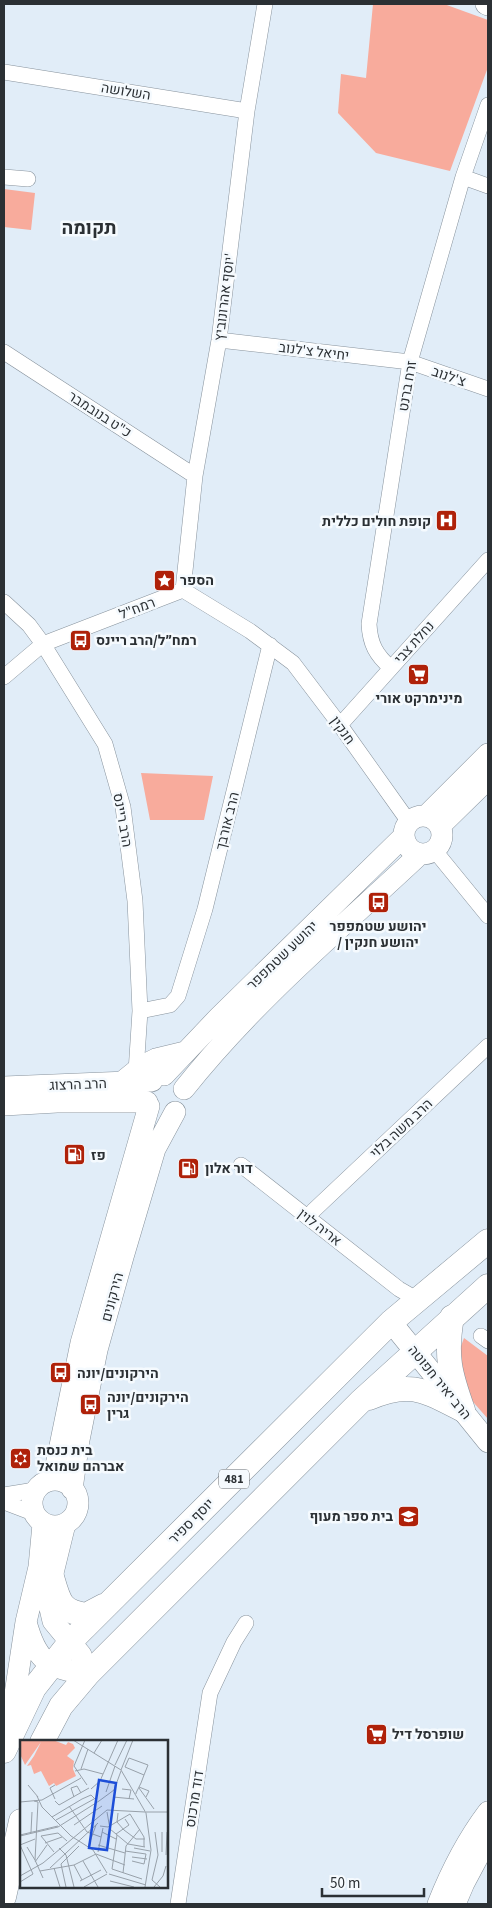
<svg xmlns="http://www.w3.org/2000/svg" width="492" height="1908" viewBox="0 0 492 1908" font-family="'Source Sans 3',Heebo,sans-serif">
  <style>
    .green { fill: #f8ab9c }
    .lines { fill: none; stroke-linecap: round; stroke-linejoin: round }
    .street-casing { stroke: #88939d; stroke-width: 16 }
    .secondary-casing { stroke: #88939d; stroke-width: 22 }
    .primary-casing { stroke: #88939d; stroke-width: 25 }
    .street { stroke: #fff; stroke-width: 15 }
    .secondary { stroke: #fff; stroke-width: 21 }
    .primary { stroke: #fff; stroke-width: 24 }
    .labels { text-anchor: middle; stroke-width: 5; stroke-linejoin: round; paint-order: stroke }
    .shield { fill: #f5fafe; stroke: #686d71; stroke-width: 1 }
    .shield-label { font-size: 12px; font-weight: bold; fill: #2b3034 }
    .street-label { font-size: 14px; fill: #2b3034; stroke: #f5fafe }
    .poi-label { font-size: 14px; font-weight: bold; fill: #2b3034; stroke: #f5fafe; text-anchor: start }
    .district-label { font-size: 19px; font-weight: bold; fill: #2b3034; stroke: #f5fafe }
    .inset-road { fill: none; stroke: #98a1aa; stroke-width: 1 }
    .view { fill: #1d4ed8; fill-opacity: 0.15; stroke: #1d4ed8; stroke-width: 2.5 }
    .inset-edge { fill: none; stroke: #2b3034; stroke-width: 2.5 }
  </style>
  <rect width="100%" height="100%" fill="#e1edf8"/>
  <!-- green -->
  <path class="green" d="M373,4H444L488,20V67L450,171L376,153L338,113L341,74L366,78Z
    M4,189L35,193L31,230L4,227Z
    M141,773L213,776L204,820H150Z
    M464,1338L488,1356V1419L460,1387L457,1357Z"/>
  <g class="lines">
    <defs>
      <path id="street" d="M4,72L247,111
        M4,177L28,179
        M463,177L488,186
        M219,340L410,362L488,389
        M4,352L195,476
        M183,590L195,476L219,340L247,111L265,4
        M4,602L29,625L43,644L105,744L123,807L135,901L140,1011L136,1072
        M391,668C376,655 370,644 369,624L410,362L463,177L488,105
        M4,677L43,644L183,590L250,631L293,663L340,725L409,822
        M340,725L488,560
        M435,851L488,916
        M140,1011L170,1005L178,996L205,909L270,645
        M241,1165L399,1289L418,1300
        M313,1211L488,1046
        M481,1336L488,1341
        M4,1495L35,1490
        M4,1502L33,1513
        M178,1904L210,1693L234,1642L246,1623"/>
      <path id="secondary" d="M486,4L488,5
        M404 835a19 19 0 1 1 38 0a19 19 0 1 1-38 0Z
        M426,816L488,754
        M440,826L488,779
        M164,1075L219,1017L403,837
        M121,1083L142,1066L156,1059L185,1052
        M4,1087L152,1081
        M184,1089C253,1002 339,930 419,855
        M4,1105L57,1102H147
        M391,1322L488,1442
        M32 1503a23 23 0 1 1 46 0a23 23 0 1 1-46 0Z
        M53,1480L81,1343L149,1106
        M72,1489L79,1440L97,1350L123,1257L155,1149L175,1112
        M26,1622C37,1662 47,1668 88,1674L81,1655L53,1621L49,1604L52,1577L65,1524
        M9,1733L26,1622L39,1567L43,1524
        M438,1904C451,1871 467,1840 488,1812
        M455,1904L464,1883L488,1838"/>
      <path id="primary" d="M452,1317C445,1356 450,1374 463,1410
        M369,1398C411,1380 425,1391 463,1410
        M52,1577C59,1601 60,1611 86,1615L103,1606
        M42,1742L61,1706L88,1674L360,1402L488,1286
        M4,1751L34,1688L71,1641L391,1322L488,1241
        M4,1897L21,1821"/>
    </defs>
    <!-- street casing -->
    <use href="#street" class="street-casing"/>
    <!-- secondary casing -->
    <use href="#secondary" class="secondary-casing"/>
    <!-- primary casing -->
    <use href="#primary" class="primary-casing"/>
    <!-- street -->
    <use href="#street" class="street"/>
    <!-- secondary -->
    <use href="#secondary" class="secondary"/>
    <!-- primary -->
    <use href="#primary" class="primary"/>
  </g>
  <!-- icons -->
  <defs>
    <symbol id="hospital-square" viewBox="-11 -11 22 22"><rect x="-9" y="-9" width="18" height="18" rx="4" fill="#af2109" stroke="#f5fafe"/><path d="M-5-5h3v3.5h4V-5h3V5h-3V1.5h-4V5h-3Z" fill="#fff"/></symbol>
    <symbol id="sight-square" viewBox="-11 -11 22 22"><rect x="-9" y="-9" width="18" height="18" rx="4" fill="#af2109" stroke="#f5fafe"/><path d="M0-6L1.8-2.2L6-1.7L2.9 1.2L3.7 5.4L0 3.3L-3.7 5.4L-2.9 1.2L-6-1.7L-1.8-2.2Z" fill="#fff"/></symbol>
    <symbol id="bus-square" viewBox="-11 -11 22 22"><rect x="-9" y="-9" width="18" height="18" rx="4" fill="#af2109" stroke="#f5fafe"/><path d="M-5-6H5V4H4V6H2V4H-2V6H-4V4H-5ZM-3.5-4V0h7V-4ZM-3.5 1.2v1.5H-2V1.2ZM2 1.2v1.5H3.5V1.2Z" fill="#fff"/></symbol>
    <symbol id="supermarket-square" viewBox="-11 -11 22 22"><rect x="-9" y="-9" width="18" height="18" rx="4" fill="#af2109" stroke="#f5fafe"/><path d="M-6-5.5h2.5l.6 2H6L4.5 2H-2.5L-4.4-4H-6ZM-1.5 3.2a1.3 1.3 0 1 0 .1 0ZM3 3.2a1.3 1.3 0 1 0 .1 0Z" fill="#fff"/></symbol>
    <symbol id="fuel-square" viewBox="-11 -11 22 22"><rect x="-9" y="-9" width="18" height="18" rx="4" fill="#af2109" stroke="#f5fafe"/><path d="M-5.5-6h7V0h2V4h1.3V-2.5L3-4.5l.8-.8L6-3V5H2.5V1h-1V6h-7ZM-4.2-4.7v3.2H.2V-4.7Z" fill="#fff"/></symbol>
    <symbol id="synagogue-square" viewBox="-11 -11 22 22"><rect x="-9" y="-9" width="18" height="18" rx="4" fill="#af2109" stroke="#f5fafe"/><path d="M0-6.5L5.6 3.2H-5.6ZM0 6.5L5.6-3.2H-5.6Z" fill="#fff"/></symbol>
    <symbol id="school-square" viewBox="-11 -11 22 22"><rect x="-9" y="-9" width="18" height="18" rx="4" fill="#af2109" stroke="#f5fafe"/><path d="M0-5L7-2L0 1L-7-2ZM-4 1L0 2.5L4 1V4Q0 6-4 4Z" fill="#fff"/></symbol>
  </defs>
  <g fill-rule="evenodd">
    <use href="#hospital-square" x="434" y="508" width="25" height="25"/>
    <use href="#sight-square" x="152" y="568" width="25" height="25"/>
    <use href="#bus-square" x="68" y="628" width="25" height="25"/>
    <use href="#supermarket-square" x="406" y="662" width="25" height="25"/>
    <use href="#bus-square" x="366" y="890" width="25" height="25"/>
    <use href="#fuel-square" x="62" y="1142" width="25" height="25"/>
    <use href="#fuel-square" x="176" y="1156" width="25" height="25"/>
    <use href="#bus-square" x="48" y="1360" width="25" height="25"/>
    <use href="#bus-square" x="78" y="1392" width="25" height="25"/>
    <use href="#synagogue-square" x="8" y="1446" width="25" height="25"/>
    <use href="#school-square" x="396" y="1504" width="25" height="25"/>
    <use href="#supermarket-square" x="364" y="1722" width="25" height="25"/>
  </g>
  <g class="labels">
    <!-- shield labels -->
    <rect class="shield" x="219" y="1469.5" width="30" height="19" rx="4"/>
    <g class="shield-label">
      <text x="234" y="1483">481</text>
    </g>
    <!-- street labels -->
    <g class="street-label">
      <text transform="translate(126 91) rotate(9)" y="5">השלושה</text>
      <text transform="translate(224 297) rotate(-83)" y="5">יוסף אהרונוביץ'</text>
      <text transform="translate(314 351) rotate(7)" y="5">יחיאל צ'לנוב</text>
      <text transform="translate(449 376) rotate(19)" y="5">צ'לנוב</text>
      <text transform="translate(407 386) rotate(-80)" y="5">זרח ברנט</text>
      <text transform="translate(100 414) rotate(33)" y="5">כ"ט בנובמבר</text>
      <text transform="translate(137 608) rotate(-21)" y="5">רמח"ל</text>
      <text transform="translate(414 642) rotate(-48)" y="5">נחלת צבי</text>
      <text transform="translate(343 730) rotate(54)" y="5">חנקין</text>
      <text transform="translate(123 820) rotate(80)" y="5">הרב ריינס</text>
      <text transform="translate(227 821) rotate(-76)" y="5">הרב אורבך</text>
      <text transform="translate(282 955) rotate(-44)" y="5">יהושע שטמפפר</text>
      <text transform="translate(78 1084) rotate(-2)" y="5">הרב הרצוג</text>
      <text transform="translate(401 1128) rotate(-43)" y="5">הרב משה בלוי</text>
      <text transform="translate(320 1227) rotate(38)" y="5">אריה לוין</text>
      <text transform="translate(112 1297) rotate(-75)" y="5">הירקונים</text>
      <text transform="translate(440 1382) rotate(51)" y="5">הרב יאיר חפוטה</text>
      <text transform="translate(191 1521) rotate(-45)" y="5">יוסף ספיר</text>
      <text transform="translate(194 1799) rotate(-81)" y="5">דוד מרכוס</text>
    </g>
    <!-- poi labels -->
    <g class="poi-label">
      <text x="431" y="526" text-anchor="end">קופת חולים כללית</text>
      <text x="180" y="585">הספר</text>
      <text x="96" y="645">רמח״ל/הרב ריינס</text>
      <text x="419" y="703" text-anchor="middle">מינימרקט אורי</text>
      <text x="378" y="931" text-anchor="middle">יהושע שטמפפר<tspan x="378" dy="16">/ יהושע חנקין</tspan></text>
      <text x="91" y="1160">פז</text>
      <text x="205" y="1173">דור אלון</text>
      <text x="77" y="1378">הירקונים/יונה</text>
      <text x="107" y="1402">הירקונים/יונה<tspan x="107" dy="16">גרין</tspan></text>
      <text x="37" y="1455">בית כנסת<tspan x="37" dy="16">אברהם שמואל</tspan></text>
      <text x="393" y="1521" text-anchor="end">בית ספר מעוף</text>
      <text x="392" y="1739">שופרסל דיל</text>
    </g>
    <!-- district labels -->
    <g class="district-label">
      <text x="89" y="234">תקומה</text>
    </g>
  </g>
  <!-- overview -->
  <g transform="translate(20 1740)">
    <rect width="148" height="148" fill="#e1edf8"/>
    <path d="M0,0H33L46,5L48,2L53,4L55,8L47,16L54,21L53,29L56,36L36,46L34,43L29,46L21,31L14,34L11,25L7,26L14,16L21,2L5,25L0,14Z" fill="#f8ab9c"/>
    <path class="inset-road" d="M53,0L101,30M65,0L54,26L67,45M113,0L101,30L126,73L131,110L125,147M74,13L82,0M95,25L107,0M61,29L68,9M55,31L64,29L83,34M8,45L18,57M35,45L30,48L35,59M119,47L129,51L126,57M119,48L134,69M71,49L80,41L98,0M102,49L111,50L109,59M86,52L95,26M116,54V53L121,43L124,35L128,25L109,18L105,27L124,35M17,56L22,67L51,96L73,110L87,133M54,57L51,48L57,46L61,53M93,57L114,59M14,61L18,62L15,120L23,138M35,61L39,65L69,48M0,62L22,60L61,38M49,66L67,92L81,97M87,70L125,72M87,72L90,89L108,104L125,107M126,72H148M98,73L97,82L104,90L116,99H125M32,77L62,59L71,55L76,60M36,80L74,59M54,85L82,66M80,86L88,87L110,74L124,97V107M11,92L12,72M82,92L96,99M135,92L138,115L132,140L140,147M96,94L109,85L105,79M0,95L38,86M97,95L92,129L122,139M0,96L38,87L79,61L94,50L101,31M25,103L42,97M0,105L13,134L0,142M0,105L15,99M78,105L105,113M7,107L15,120M68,107L76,85M39,108L46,115L54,147M114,108L130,111M105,111L126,114L124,124L112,121M34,112L21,96L38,93L47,101M78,112L83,88M142,112V92M76,114L105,125M146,115L147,92M112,117L127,119M63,121L78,147M15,122L27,105M54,125L62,140M30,128L78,83M34,128L40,147M20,131L54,125L76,114M103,133L106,106L120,89M89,134L126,145M0,136L23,123L87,70M60,141L81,130M90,141L114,147M46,147L41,124L59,106M64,147L87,134M134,147L143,136L146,126"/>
    <path class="view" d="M79,40L96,43L87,110L69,108Z"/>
    <rect width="148" height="148" class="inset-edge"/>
  </g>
  <!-- border -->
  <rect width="492" height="1908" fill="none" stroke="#2b3034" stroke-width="10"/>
  <!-- scale -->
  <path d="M322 1888v8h102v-8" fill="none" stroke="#2b3034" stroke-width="2.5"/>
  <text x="330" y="1888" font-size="15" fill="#2b3034" stroke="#f5fafe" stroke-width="4" paint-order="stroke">50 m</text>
</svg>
